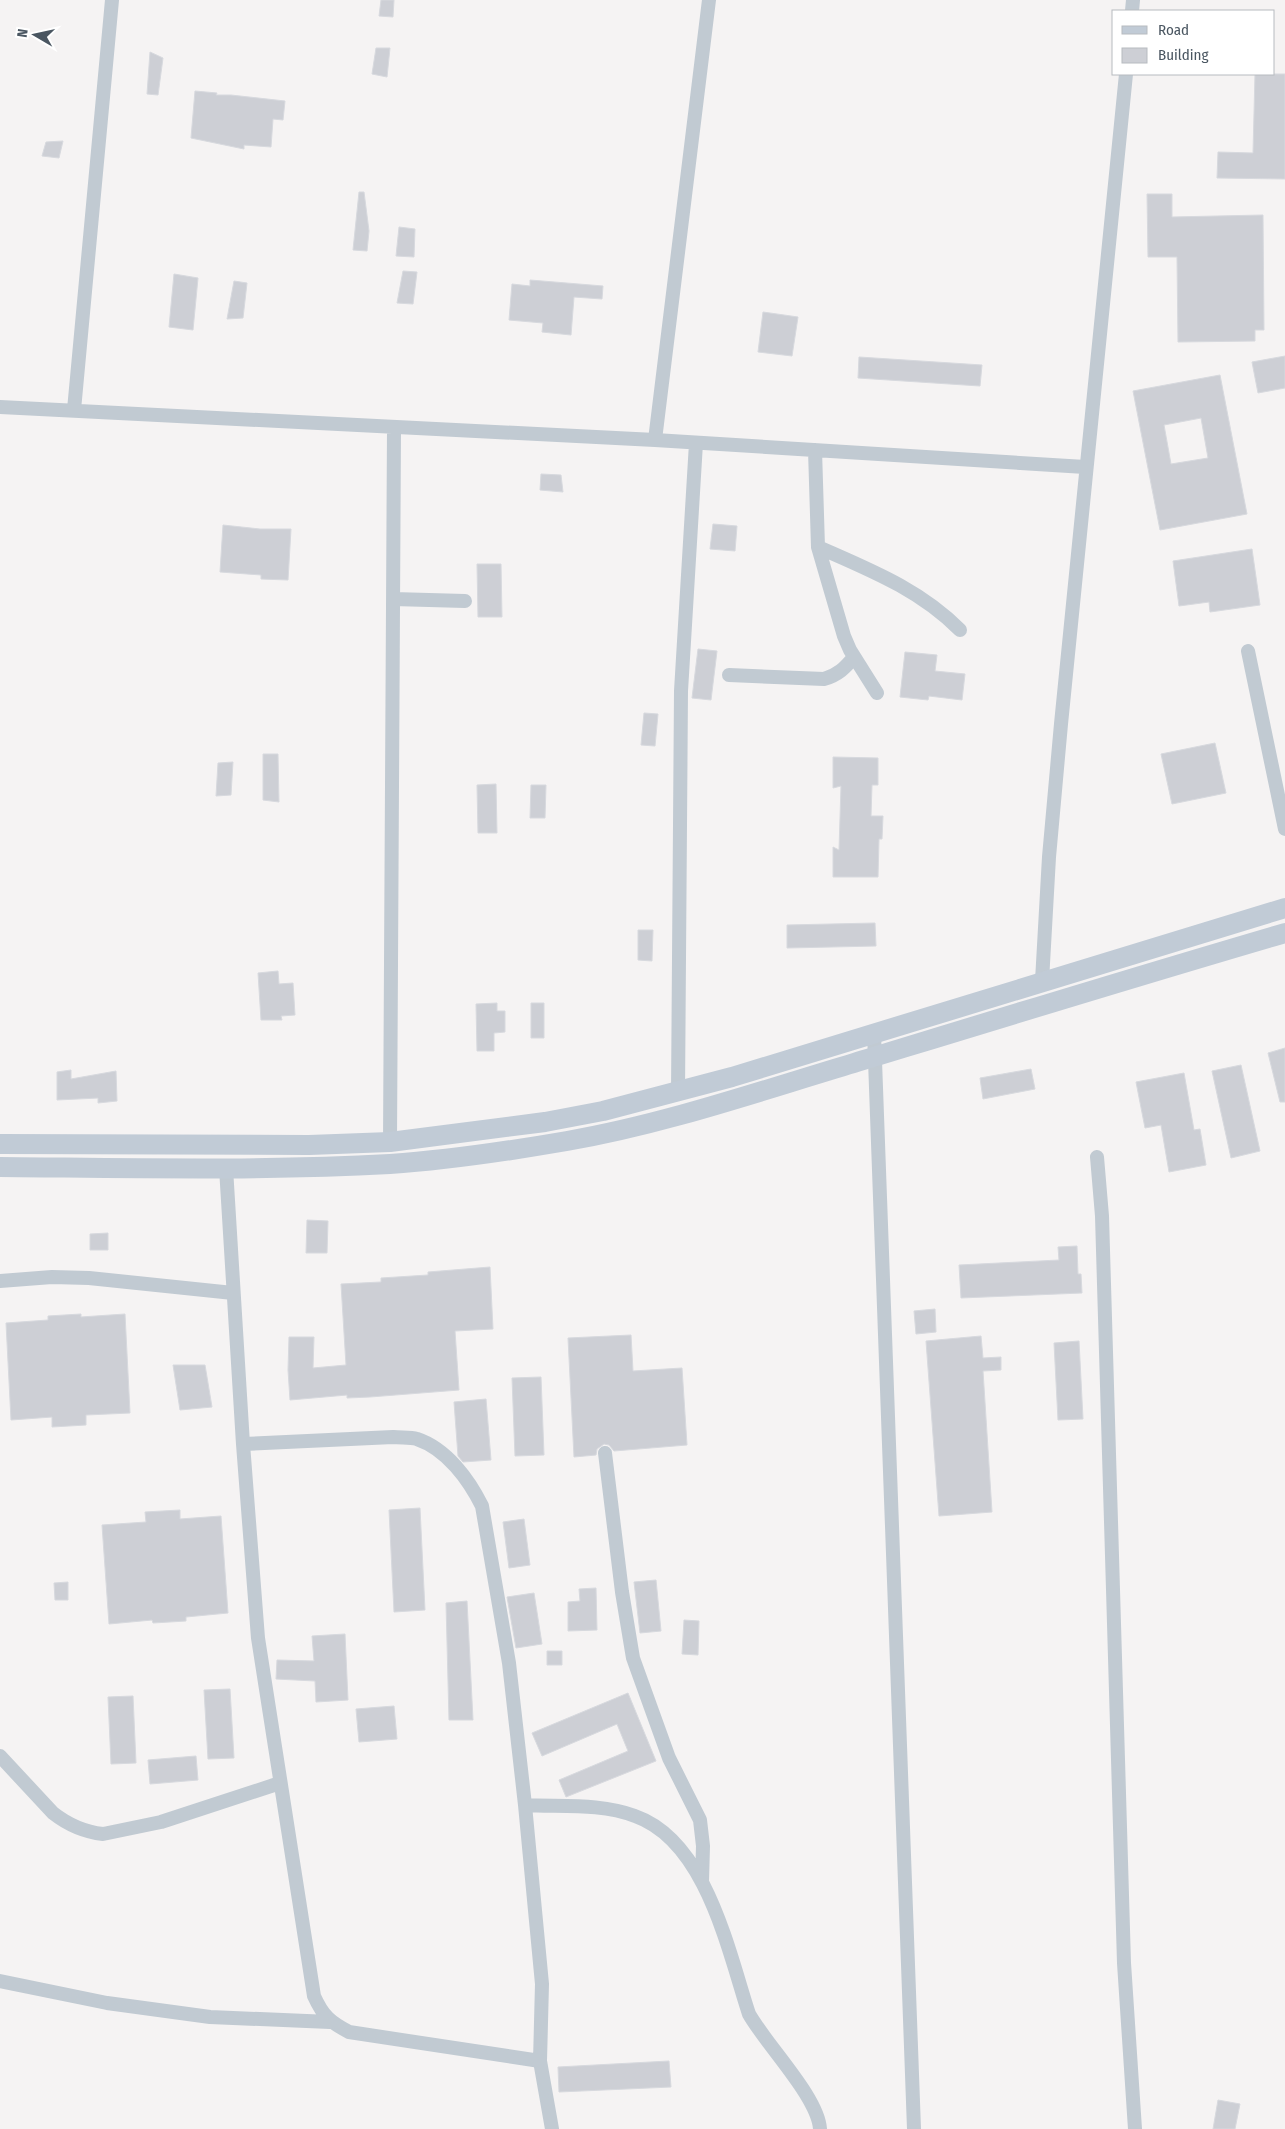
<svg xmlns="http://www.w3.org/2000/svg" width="1285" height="2129" viewBox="0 0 1285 2129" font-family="'Fira Sans Condensed',sans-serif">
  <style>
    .building { fill: #cdcfd5; stroke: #d7d9de; fill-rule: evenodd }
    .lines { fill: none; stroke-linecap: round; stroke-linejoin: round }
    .street { stroke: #c1cad2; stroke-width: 14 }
    .secondary { stroke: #c1cbd6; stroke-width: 20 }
  </style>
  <rect width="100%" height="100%" fill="#f5f3f3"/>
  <!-- building -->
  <path class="building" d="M381,0H394L393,17L379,16Z
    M376,48H390L387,77L372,74Z
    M150,52L163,58L158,95L147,94Z
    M1255,74H1285V179L1217,178L1218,152L1253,153Z
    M195,91L217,93L216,95H231L285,101L283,120L273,119L271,147L244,145V149L191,138Z
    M63,141L59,158L42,156L46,142Z
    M359,192H364L369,231L367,251L353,250Z
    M1147,194H1172V217L1263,215L1264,330H1255V341L1178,342L1177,257H1148Z
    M399,227L415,229L414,257L396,256Z
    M403,271L417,272L413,304L397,303Z
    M174,274L198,278L193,330L169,327Z
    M530,280L603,286L602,299L574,297L571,335L542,332L543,323L509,320L512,284L530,286Z
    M234,281L247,283L243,318L227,319Z
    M763,312L798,317L792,356L758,352Z
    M1285,356V388L1258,393L1252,362Z
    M859,357L982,365L980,386L858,378Z
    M1220,375L1247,514L1160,530L1133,391ZM1201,418L1208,458L1171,464L1164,425Z
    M541,474L561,475L563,492L540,490Z
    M713,524L737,526L735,551L710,549Z
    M223,525L260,529H291L288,580L261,579V575L220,572Z
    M1252,549L1260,605L1210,612L1209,602L1179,606L1173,561Z
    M477,564H501L502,617H478Z
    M698,649L717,651L711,700L692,698Z
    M905,652L937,655L935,671L965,674L962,700L929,696L928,700L900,697Z
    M644,713L658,714L655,746L641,745Z
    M1215,743L1226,793L1172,804L1161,754Z
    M263,754H278L279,802L263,800Z
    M833,757L878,758V785H872L871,816H883L882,839H879L878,877H833V847L839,850L841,786L833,788Z
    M233,762L231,795L216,796L218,763Z
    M496,784L497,833H478L477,785Z
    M531,785H546L545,818H530Z
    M875,923L876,946L787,948V925Z
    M638,930H653L652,961L638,960Z
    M278,971L279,984L293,983L295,1015L281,1016L282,1020H261L258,973Z
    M497,1003V1011H505V1032L494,1033V1051H477L476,1004Z
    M531,1003H544V1038H531Z
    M1285,1048V1102H1280L1268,1053Z
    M1241,1065L1260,1151L1231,1158L1212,1071Z
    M1031,1069L1035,1089L983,1099L980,1078Z
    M71,1070V1079L116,1071L117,1101L98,1103V1098L57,1100V1072Z
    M1184,1073L1194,1130L1200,1129L1206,1165L1169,1172L1161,1125L1145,1128L1136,1082Z
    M307,1220L328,1221L327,1253H306Z
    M108,1233V1250H90V1234Z
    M1077,1246L1078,1274H1081L1082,1293L961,1298L959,1265L1059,1260L1058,1247Z
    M490,1267L493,1329L455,1331L459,1390L370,1397L347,1398V1395L290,1400L288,1370L289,1337H314L313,1368L346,1365L341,1284L381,1282V1278L428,1275V1272Z
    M935,1309L936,1332L916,1334L914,1311Z
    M81,1314V1317L125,1314L130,1413L86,1415V1425L52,1427V1417L11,1420L6,1323L48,1320V1316Z
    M631,1335L633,1371L682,1368L687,1445L614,1451L609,1445L604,1444L597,1449L596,1455L574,1457L568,1338Z
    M981,1336L983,1358L1001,1357V1370L983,1371L992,1512L939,1516L926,1341Z
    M1079,1341L1083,1419L1058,1420L1054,1343Z
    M173,1365H205L212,1407L180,1410Z
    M541,1377L544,1455L515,1456L512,1378Z
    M486,1399L491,1460L463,1462L458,1456L454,1402Z
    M420,1508L425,1610L394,1612L389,1510Z
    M180,1510V1519L221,1516L228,1613L186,1617V1621L153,1623L152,1620L109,1624L102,1525L146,1522L145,1512Z
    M524,1519L530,1565L509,1568L503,1522Z
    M656,1580L661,1631L640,1633L634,1582Z
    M68,1582V1600H55L54,1583Z
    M596,1588L597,1630L568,1631V1602L580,1601L579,1589Z
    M534,1593L542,1644L516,1648L507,1597Z
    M467,1601L473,1720H449L446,1603Z
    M684,1620L699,1621L698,1655L682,1654Z
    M345,1634L348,1700L316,1702L315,1681L276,1679L277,1660L314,1661L312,1636Z
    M547,1651H562V1665H547Z
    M230,1689L234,1758L208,1759L204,1690Z
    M628,1693L656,1761L566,1797L559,1780L628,1751L617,1724L542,1756L532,1733Z
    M133,1696L136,1763L111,1764L108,1697Z
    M394,1706L397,1739L359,1742L356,1709Z
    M196,1756L198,1780L150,1784L148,1760Z
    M669,2061L671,2087L559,2092L558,2067Z
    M1218,2100L1240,2104L1235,2129H1213Z"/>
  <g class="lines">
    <!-- street -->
    <path class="street" d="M1132,11L1133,0
      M0,407L655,440L1085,467
      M74,410L112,0
      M655,440L709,0
      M815,450L818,547L844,636L850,650L877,693
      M818,547C870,570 919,589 960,630
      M393,599L465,601
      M1248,651L1285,829
      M729,675L824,679C838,675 845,668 854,657
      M1042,981L1049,857L1061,724L1126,74
      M874,1033L914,2129
      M678,1093L681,691L696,443
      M390,1142L394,429
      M1097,1157L1102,1216L1124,1963L1135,2129
      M226,1168L243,1444L258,1638L314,1996C323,2016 330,2022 349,2032L540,2061L552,2129
      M0,1281L52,1277L89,1278L233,1293
      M243,1444L393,1437C401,1438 410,1437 417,1439C447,1449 469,1480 482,1506L509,1663L525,1805L542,1984L540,2061
      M605,1453L622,1592L633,1658L669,1758L700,1820L703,1846L702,1881
      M0,1756L53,1813C67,1824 85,1832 103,1834L161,1822L280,1783
      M525,1805C561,1807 601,1803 635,1816C706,1841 728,1950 749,2014C767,2046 818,2097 820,2129
      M0,1981L107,2003L210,2017L330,2022"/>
    <!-- secondary -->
    <path class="secondary" d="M0,1144L309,1145L390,1142L545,1122L603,1111L732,1077L1285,908
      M0,1167C130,1168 260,1171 390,1164C450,1160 509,1151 567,1141C665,1124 760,1091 854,1063C998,1019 1141,975 1285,933"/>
  </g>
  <!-- legend -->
  <rect x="1112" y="10" width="162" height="65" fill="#ffffff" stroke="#b7bbc0"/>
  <rect x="1122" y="26" width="25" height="8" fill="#c1cbd6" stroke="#b7bbc0"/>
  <text x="1158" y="35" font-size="15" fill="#4a5661">Road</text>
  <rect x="1122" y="48" width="25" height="15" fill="#cdcfd5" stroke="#b7bbc0"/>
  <text x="1158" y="60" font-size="15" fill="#4a5661">Building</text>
  <!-- north arrow -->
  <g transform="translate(35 35) rotate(279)" stroke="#ffffff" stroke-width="4" paint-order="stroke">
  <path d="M0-4L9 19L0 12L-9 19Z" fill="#4a5661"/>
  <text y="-8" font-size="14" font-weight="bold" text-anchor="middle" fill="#4a5661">N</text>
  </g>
</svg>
